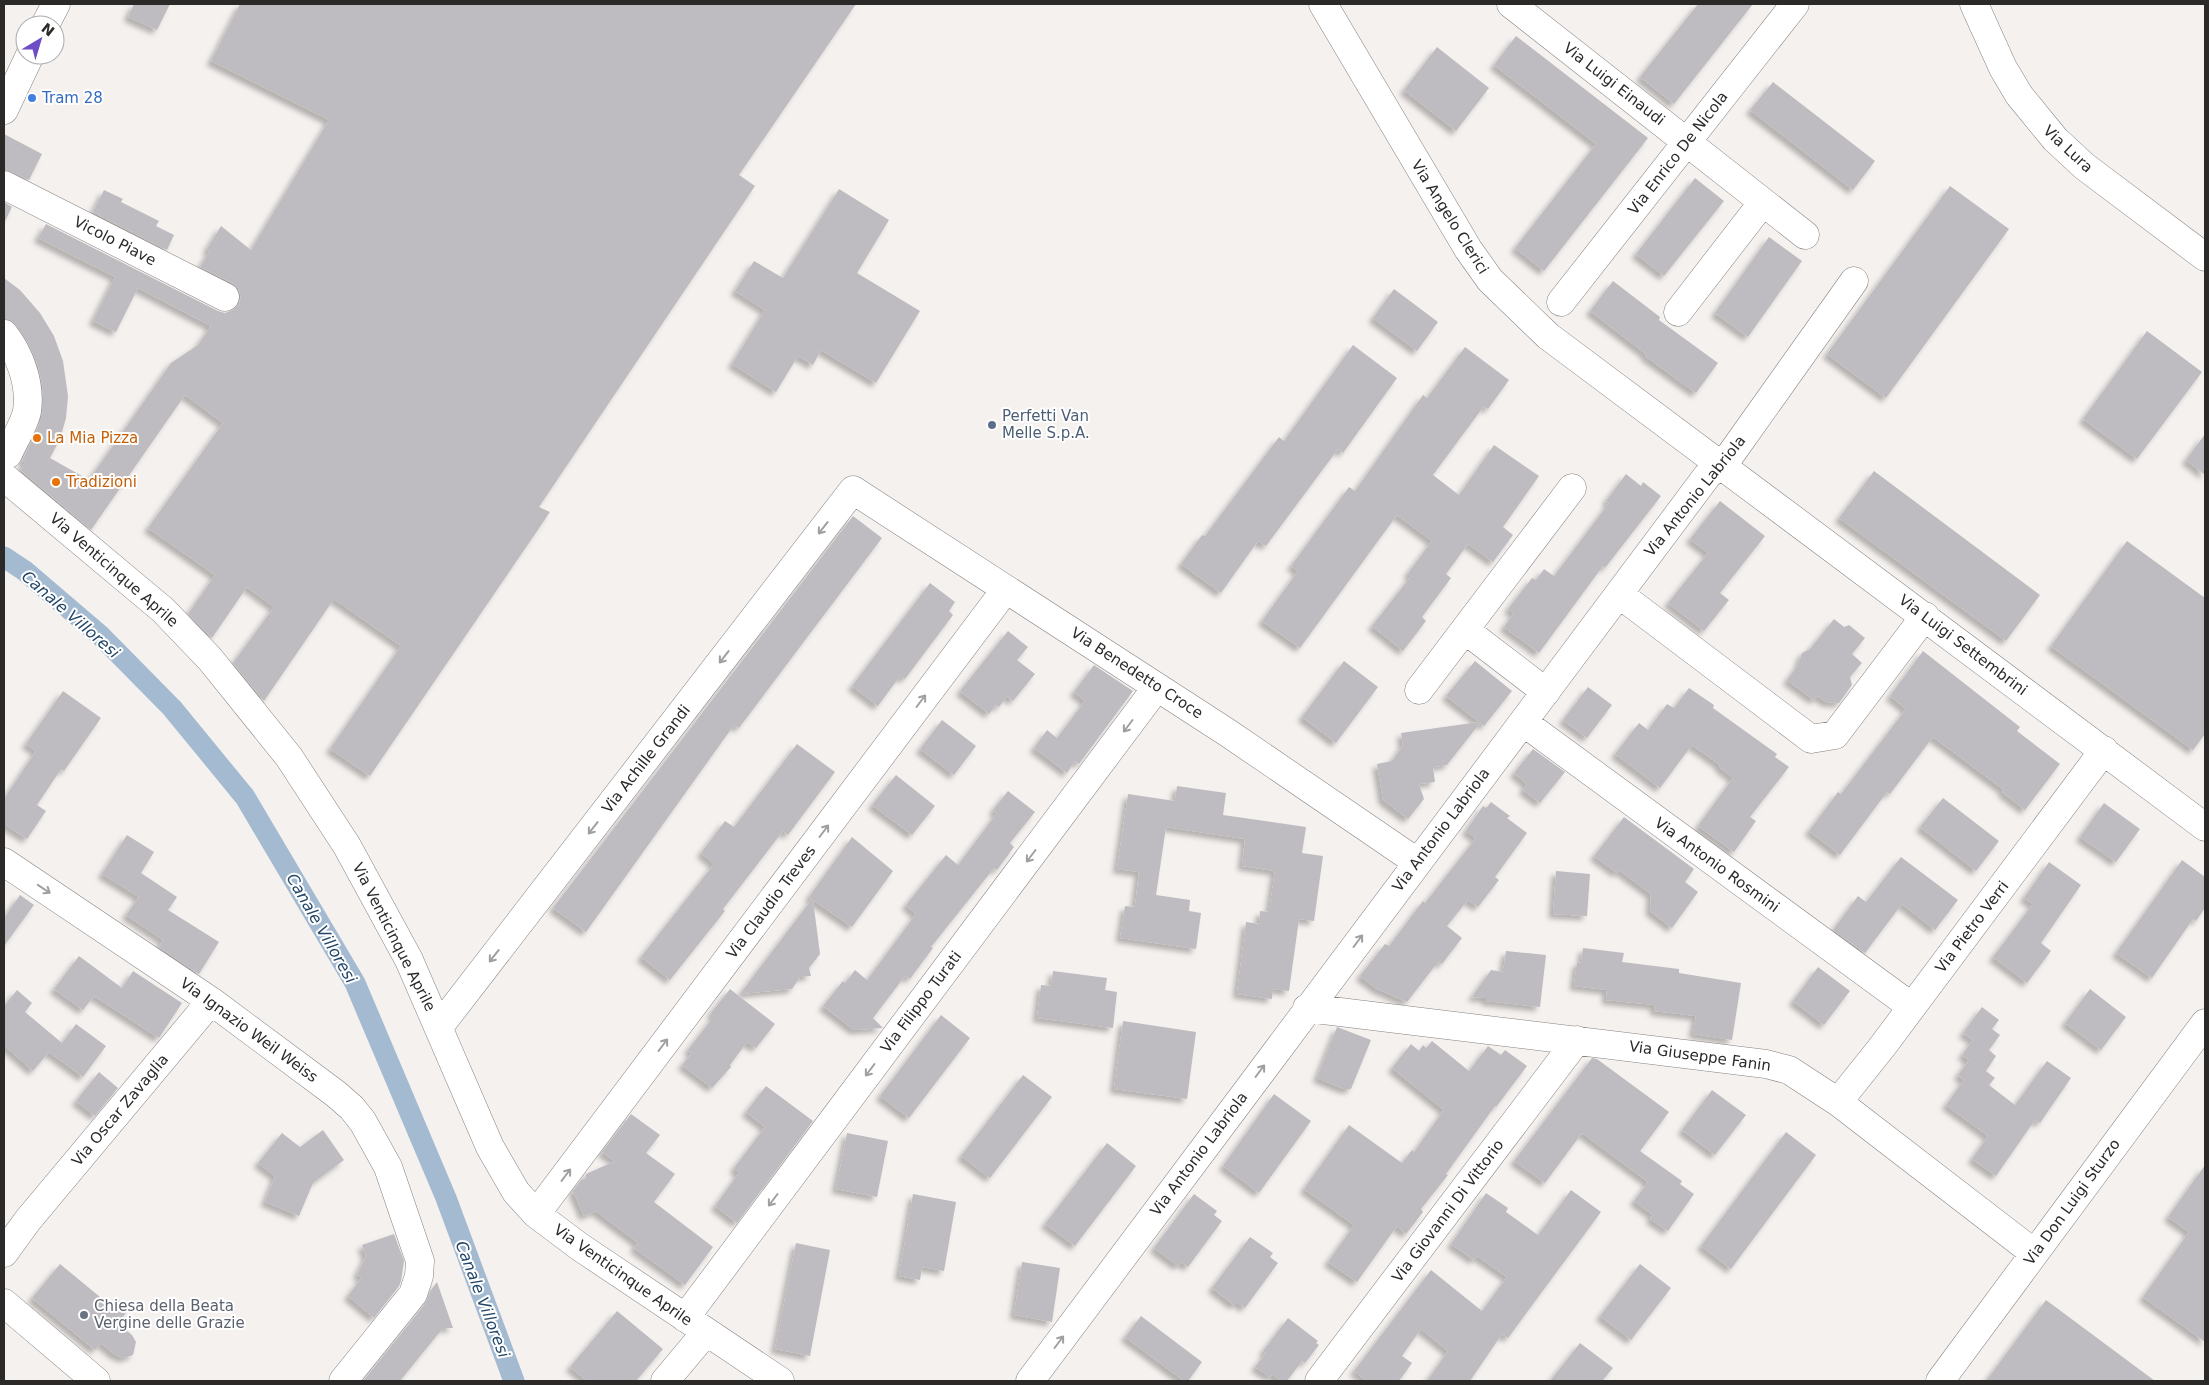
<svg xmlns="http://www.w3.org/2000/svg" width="2209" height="1385" viewBox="0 0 2209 1385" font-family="'DejaVu Sans',sans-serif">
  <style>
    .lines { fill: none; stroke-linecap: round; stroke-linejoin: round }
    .canal { stroke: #a3bad1; stroke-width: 21 }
    .building { fill: #bebcc0; filter: url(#shadow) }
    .minor-casing { stroke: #868281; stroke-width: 29 }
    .minor { stroke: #fff; stroke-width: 28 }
    .oneway { stroke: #a09f9f }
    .shop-dot { fill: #3f7fe0; stroke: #fff; stroke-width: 2 }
    .service-dot { fill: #5c6f8a; stroke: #fff; stroke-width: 2 }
    .food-dot { fill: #e8710a; stroke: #fff; stroke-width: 2 }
    .worship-dot { fill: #6b7280; stroke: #fff; stroke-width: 2 }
    .labels { text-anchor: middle; stroke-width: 4; stroke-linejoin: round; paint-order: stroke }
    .street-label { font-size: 15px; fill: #2c2a29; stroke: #fff }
    .shop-label { font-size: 15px; fill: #366cbe; stroke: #fff; text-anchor: start }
    .service-label { font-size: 15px; fill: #4e5e75; stroke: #fff; text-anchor: start }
    .food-label { font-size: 15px; fill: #c56008; stroke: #fff; text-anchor: start }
    .worship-label { font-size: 15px; fill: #5b616d; stroke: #fff; text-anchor: start }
    .water-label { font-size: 16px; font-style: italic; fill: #224668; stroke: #fff }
  </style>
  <defs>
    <filter id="shadow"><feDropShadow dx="-4.5" dy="4.5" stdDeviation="2.5" flood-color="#0004"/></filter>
  </defs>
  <rect width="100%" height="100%" fill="#f5f1ef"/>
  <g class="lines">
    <!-- canal -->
    <path class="canal" d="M4,557L25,571L101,636L172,708L245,797L355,983L446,1198L514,1381"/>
  </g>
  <!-- building -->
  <path class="building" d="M134,4H170L157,30L128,17Z
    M240,4H856L739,175L755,186L539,507L550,512L370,776L330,749L401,646L334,599L264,701L233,663L274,607L247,587L212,638L188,614L215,575L148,528L223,423L185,395L91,530L21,470L25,462L22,461L41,420L43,390L38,366L28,343L16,325L11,320L4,319V278L20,290L40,313L54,336L63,361L68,396L66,418L60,439L50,458L89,480L171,363L198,345L211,326L138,288L116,332L93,321L115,277L38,238L46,224L218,311L225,313L233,310L239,304L241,297L238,288L232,283L200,267L210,251L207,249L221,226L251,250L329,120L211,61Z
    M1698,4H1753L1674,104L1640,77Z
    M1516,36L1648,138L1544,271L1515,248L1596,144L1494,65Z
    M1437,47L1489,88L1456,131L1404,90Z
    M1773,82L1875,161L1853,190L1750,110Z
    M4,134L42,154L29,180L4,169Z
    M1695,178L1724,201L1664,276L1636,254Z
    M1950,186L2009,229L1886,398L1827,354Z
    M839,189L889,220L857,273L920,311L876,383L821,350L813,365L798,356L776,392L732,364L765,310L735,291L754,261L783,278Z
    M104,190L123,199L121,202L159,221L156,226L174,235L167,250L93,212Z
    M4,202L12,207L4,223Z
    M1769,237L1802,261L1748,337L1715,313Z
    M1613,281L1660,317L1659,320L1718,363L1696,393L1645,356L1646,354L1590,311Z
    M1394,289L1438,322L1417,351L1373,318Z
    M2147,331L2202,372L2137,459L2083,419Z
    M1353,345L1397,378L1343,453L1338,449L1266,546L1258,541L1221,593L1181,564L1202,535L1205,536L1279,437L1284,441Z
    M1465,347L1509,380L1488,409L1484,406L1433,475L1459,495L1494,445L1539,476L1503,527L1513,535L1493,562L1468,544L1446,574L1451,578L1422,617L1426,621L1403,651L1372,626L1411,576L1408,573L1432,541L1397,515L1300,648L1262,621L1298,571L1291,566L1349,487L1355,491L1423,395L1427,398Z
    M2205,434V475L2186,460Z
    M1874,471L2040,595L2006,641L1839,518Z
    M1626,474L1641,486L1643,482L1661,496L1605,568L1603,566L1539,653L1504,627L1514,613L1508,609L1532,578L1536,580L1544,569L1554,576L1609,503L1606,501Z
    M1720,501L1765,536L1720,593L1729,600L1704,631L1668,603L1708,553L1690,539Z
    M853,516L882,538L739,728L734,725L586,932L553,908Z
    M2127,541L2205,598V734L2193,750L2051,646Z
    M930,583L955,602L949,611L953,615L905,679L900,676L878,706L852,686Z
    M1834,619L1844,627L1849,625L1865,638L1852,654L1862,663L1850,677L1852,685L1839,703L1826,702L1818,696L1814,700L1787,680L1798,665L1802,653L1810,649Z
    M1008,631L1028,647L1017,660L1035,674L1013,701L1007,696L999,707L996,705L989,714L960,691Z
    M1923,651L2020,727L2017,731L2060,764L2025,810L2002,792L2004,790L1933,737L1890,794L1887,792L1840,855L1809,831L1838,792L1841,794L1906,709L1890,696Z
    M1344,661L1378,687L1336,743L1302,717Z
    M1475,661L1512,691L1484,726L1480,723L1447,765L1433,767L1435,782L1419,784L1424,799L1408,819L1383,800L1377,764L1392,761L1403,745L1401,733L1479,722L1446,696Z
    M1094,665L1133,691L1079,764L1075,761L1067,773L1034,748L1047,730L1057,738L1085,701L1074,692Z
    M1588,687L1612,705L1587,738L1563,720Z
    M1689,688L1714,705L1713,708L1777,754L1775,757L1789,767L1750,817L1756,821L1734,852L1698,826L1733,778L1719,767L1720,765L1692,745L1660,788L1615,754L1639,723L1648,730L1667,704L1674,708Z
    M63,691L101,718L64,771L61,769L37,805L46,811L27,839L4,824V799L36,751L26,744Z
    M942,720L976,746L954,775L920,749Z
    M797,744L835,772L788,835L783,831L723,909L725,911L670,980L641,957L714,864L701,853L725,821L734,827Z
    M1533,749L1565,772L1540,803L1523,790L1527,784L1514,773Z
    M896,775L935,806L912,835L872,805Z
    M1177,786L1226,793L1223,815L1306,827L1302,853L1323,856L1314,921L1299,919L1289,991L1273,989L1272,999L1237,994L1246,922L1259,924L1260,911L1269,912L1275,871L1242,866L1245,839L1166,827L1156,895L1190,900L1189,911L1201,913L1196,949L1120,938L1125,906L1135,907L1139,872L1117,869L1128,794L1175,801Z
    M1008,791L1035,812L1010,843L1014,847L997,870L994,868L931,947L933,948L910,979L905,976L873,1018L883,1028L854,1030L823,1006L843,981L845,983L855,970L867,980L916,914L906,905L946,855L958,865L997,813L993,810Z
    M1943,798L1999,841L1976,871L1920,827Z
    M1491,802L1510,816L1507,818L1527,833L1495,877L1499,880L1478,907L1468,900L1447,926L1462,938L1442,964L1438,962L1407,1002L1377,989L1360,976L1385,944L1389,946L1423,901L1425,903L1476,838L1466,831L1483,806L1486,808Z
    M2104,803L2140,829L2116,862L2080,837Z
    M1624,817L1694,869L1685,882L1698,892L1672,928L1650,911L1651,894L1619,870L1617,873L1594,856Z
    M127,835L154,852L141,873L177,897L168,910L219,942L199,974L159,947L163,940L126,915L139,897L102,874Z
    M852,837L893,871L852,927L813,900L820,954L809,968L811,976L800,977L792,989L740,994L812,899L809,897Z
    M1901,857L1958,900L1935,930L1902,904L1865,953L1833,930L1858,896L1866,902Z
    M2182,860L2205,877V908L2196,921L2193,919L2152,978L2116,953Z
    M2049,862L2081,885L2041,943L2051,951L2027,983L1993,957L2033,904L2024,898Z
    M1556,871L1590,874L1587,916L1553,914Z
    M20,895L34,905L4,946V918Z
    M1583,948L1624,953L1622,962L1679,969V973L1741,983L1732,1040L1693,1034L1696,1016L1654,1011L1655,1005L1606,1000L1607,990L1574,986L1577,962L1581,963Z
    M1506,951L1546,955L1540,1007L1486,1001V998L1472,997L1491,970L1503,972Z
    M79,956L122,988L133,971L182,1003L159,1038L94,996L83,1010L54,989Z
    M1818,967L1850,991L1824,1025L1793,1001Z
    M1053,971L1107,978L1105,990L1117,992L1113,1028L1037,1018L1041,985L1051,986Z
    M730,989L775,1024L756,1048L747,1042L730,1065L731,1067L712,1088L682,1065L692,1053L688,1050L714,1016L711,1013Z
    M2090,989L2126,1017L2101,1050L2065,1023Z
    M17,990L32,1003L25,1012L62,1043L76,1024L106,1046L83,1077L49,1052L33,1071L4,1045V1006Z
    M1982,1007L1999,1020L1992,1029L2000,1035L1989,1050L1996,1056L1986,1071L1995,1078L1989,1085L2015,1105L2047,1061L2071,1078L2040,1123L2035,1120L1996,1176L1972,1159L1988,1136L1946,1105L1964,1080L1958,1075L1969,1060L1962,1055L1973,1040L1963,1033Z
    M941,1015L970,1038L909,1118L880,1096Z
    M1123,1021L1196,1032L1187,1099L1114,1089Z
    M1337,1027L1371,1040L1351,1089H1344L1317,1078Z
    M1432,1041L1469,1071L1488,1046L1501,1055L1505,1050L1527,1066L1496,1107L1495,1106L1446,1174L1448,1175L1421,1209L1423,1212L1406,1234L1397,1226L1357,1282L1328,1262L1354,1225L1304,1189L1349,1125L1402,1163L1412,1150L1414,1152L1444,1110L1392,1068L1411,1044L1419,1051L1423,1045L1426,1048Z
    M1592,1058L1597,1059L1669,1112L1640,1151L1682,1181L1680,1184L1694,1194L1668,1231L1650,1219L1653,1215L1634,1201L1648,1182L1582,1133L1545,1183L1514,1161Z
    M99,1072L118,1088L95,1116L76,1101Z
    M1023,1075L1052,1097L990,1178L961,1156Z
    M766,1086L813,1121L737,1223L715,1206L739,1173L734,1168L765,1127L746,1112Z
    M1712,1090L1746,1115L1715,1155L1682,1130Z
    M1274,1094L1311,1121L1259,1193L1223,1166Z
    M631,1114L660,1135L646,1153L675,1174L654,1202L713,1247L685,1285L634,1248L638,1243L596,1211L584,1216L573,1191L581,1180L586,1178V1174L615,1161L602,1152Z
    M323,1130L344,1160L313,1183L299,1216L265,1202L275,1176L258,1163L282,1133L300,1147Z
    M1786,1132L1816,1155L1731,1269L1701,1246Z
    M847,1133L888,1141L877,1197L836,1189Z
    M1107,1143L1136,1166L1075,1246L1045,1224Z
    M2205,1165V1342L2143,1297L2189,1232L2168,1217Z
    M1571,1190L1601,1212L1508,1338L1502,1334L1470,1381H1427L1448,1351L1421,1329L1402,1356L1412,1363L1399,1381H1367L1354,1371L1431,1270L1482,1311L1507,1277L1477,1256L1474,1260L1451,1244L1486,1193L1508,1208L1506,1212L1538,1235Z
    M913,1194L956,1202L944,1271L922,1267L920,1280L899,1276Z
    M1194,1194L1217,1211L1214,1215L1222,1221L1188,1267L1181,1262L1178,1266L1154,1248Z
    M394,1234L404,1261L401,1281L399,1286L374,1318L348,1296L362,1277L357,1275L366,1256L362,1245Z
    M1250,1237L1273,1253L1270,1257L1278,1263L1245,1308L1237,1302L1234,1305L1212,1288Z
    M796,1243L830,1250L810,1356L775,1349Z
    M1022,1262L1060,1268L1052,1322L1014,1315Z
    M60,1264L111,1306L117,1299L129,1309L118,1323L132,1335L136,1342L133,1355L123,1358L114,1354L101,1343L95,1350L32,1298Z
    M1640,1264L1671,1288L1631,1340L1600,1316Z
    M437,1282L453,1328H443L400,1381H363L425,1304L431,1290Z
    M2046,1300L2155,1381H1986Z
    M617,1311L663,1349L636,1381H587L570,1367Z
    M1141,1316L1202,1362L1188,1381H1184L1125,1337Z
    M1288,1318L1318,1341L1316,1343L1319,1345L1305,1363L1302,1361L1287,1381H1281L1272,1374L1270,1377L1255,1367L1266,1353L1263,1351Z
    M1580,1343L1613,1368L1602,1381H1550Z"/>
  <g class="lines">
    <defs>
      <path id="minor" d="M1323,4L1468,249L1490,280L1548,336L2205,827
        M1511,4L1805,235
        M1974,4L2003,68L2019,95L2055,139L2084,166L2205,257
        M45,25L56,4
        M4,110L30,55
        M4,185L225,297
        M1561,302L1795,4
        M1678,312L1763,202
        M4,334C20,354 31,385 27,411C25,423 13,442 8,454L4,451
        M4,477L163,610L210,659L289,757L347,846L409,960L490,1147L516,1192L536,1214L580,1247L780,1381
        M1619,594L1811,739L1835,735L1925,616
        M1465,630L1546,692
        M1419,690L1572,488
        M1523,722L1912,1007
        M4,862L211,1001L336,1094L352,1108L363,1122L388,1167L420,1261L419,1276L413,1294L343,1381
        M1307,1008L1766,1064L1789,1070L1838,1102L2034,1253
        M439,1027L853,490L1228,733L1417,862
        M1838,1102L1882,1047L2104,750
        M536,1214L1006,589
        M4,1253L28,1220L211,1001
        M4,1303L96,1381
        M685,1318L1157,687
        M665,1381L706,1332
        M1030,1381L1707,476L1731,454L1854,281
        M1319,1381L1577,1040
        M1940,1381L2205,1023"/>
    </defs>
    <!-- minor casing -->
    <use href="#minor" class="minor-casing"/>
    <!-- minor -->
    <use href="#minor" class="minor"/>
  </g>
  <!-- one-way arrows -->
  <defs><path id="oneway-shaft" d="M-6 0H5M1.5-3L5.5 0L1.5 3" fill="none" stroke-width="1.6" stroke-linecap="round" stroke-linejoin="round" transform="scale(1.25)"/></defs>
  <g class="oneway">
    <use href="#oneway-shaft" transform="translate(823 528) rotate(128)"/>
    <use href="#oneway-shaft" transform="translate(724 657) rotate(128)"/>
    <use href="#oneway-shaft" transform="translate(921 701) rotate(-53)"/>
    <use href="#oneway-shaft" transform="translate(1128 726) rotate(127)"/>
    <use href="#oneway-shaft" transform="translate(593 828) rotate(128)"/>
    <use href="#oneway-shaft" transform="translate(824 831) rotate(-53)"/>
    <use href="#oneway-shaft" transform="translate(1031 856) rotate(127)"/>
    <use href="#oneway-shaft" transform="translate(44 889) rotate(34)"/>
    <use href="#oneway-shaft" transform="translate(1358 941) rotate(-53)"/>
    <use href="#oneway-shaft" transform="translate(494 956) rotate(128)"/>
    <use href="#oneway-shaft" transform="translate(663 1045) rotate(-53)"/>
    <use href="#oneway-shaft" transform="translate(870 1070) rotate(127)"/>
    <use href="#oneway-shaft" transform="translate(1260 1071) rotate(-53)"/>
    <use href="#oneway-shaft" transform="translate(566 1175) rotate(-53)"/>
    <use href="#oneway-shaft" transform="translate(773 1200) rotate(127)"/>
    <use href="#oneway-shaft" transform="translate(1059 1342) rotate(-53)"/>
  </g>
  <!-- markers -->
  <circle class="shop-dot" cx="32" cy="98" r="5"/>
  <circle class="service-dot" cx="992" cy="425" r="5"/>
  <g class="food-dot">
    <circle cx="37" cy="438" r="5"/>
    <circle cx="56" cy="482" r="5"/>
  </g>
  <circle class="worship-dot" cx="84" cy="1315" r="5"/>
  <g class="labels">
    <!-- street labels -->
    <g class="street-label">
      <text transform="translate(1614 84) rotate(38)" y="5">Via Luigi Einaudi</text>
      <text transform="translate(2068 149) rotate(43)" y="5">Via Lura</text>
      <text transform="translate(1678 153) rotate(-52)" y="5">Via Enrico De Nicola</text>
      <text transform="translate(1450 217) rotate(58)" y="5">Via Angelo Clerici</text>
      <text transform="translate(115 241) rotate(27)" y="5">Vicolo Piave</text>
      <text transform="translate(1695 496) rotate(-51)" y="5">Via Antonio Labriola</text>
      <text transform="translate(114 570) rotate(41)" y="5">Via Venticinque Aprile</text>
      <text transform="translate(1963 645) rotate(37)" y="5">Via Luigi Settembrini</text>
      <text transform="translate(1137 673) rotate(33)" y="5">Via Benedetto Croce</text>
      <text transform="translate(646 759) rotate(-52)" y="5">Via Achille Grandi</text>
      <text transform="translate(1441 830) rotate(-53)" y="5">Via Antonio Labriola</text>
      <text transform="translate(1717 865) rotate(36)" y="5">Via Antonio Rosmini</text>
      <text transform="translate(771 902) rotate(-53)" y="5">Via Claudio Treves</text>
      <text transform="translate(1972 927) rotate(-53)" y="5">Via Pietro Verri</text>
      <text transform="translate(394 937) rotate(63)" y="5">Via Venticinque Aprile</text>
      <text transform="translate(921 1002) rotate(-53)" y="5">Via Filippo Turati</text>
      <text transform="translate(249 1030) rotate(36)" y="5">Via Ignazio Weil Weiss</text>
      <text transform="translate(1700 1056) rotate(8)" y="5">Via Giuseppe Fanin</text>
      <text transform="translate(120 1110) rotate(-50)" y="5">Via Oscar Zavaglia</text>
      <text transform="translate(1199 1154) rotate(-53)" y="5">Via Antonio Labriola</text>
      <text transform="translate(2072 1202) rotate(-54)" y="5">Via Don Luigi Sturzo</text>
      <text transform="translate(1448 1211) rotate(-53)" y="5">Via Giovanni Di Vittorio</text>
      <text transform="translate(623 1275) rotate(35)" y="5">Via Venticinque Aprile</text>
    </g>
    <!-- shop labels -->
    <g class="shop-label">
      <text x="42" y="103">Tram 28</text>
    </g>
    <!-- service labels -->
    <g class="service-label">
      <text x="1002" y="421">Perfetti Van<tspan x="1002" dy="17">Melle S.p.A.</tspan></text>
    </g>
    <!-- food labels -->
    <g class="food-label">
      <text x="47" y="443">La Mia Pizza</text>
      <text x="66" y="487">Tradizioni</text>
    </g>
    <!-- worship labels -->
    <g class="worship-label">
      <text x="94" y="1311">Chiesa della Beata<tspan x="94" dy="17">Vergine delle Grazie</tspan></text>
    </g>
    <!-- water labels -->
    <g class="water-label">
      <text transform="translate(71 614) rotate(41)" y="6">Canale Villoresi</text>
      <text transform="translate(322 928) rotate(60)" y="6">Canale Villoresi</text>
      <text transform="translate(483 1299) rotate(69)" y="6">Canale Villoresi</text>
    </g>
  </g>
  <!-- border -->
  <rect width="2209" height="1385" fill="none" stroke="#2c2a29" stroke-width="10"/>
  <!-- north arrow -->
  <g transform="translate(40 40) rotate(38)"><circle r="24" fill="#ffffff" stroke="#abaaa9"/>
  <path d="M0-4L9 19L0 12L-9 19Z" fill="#6e4dc7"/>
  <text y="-8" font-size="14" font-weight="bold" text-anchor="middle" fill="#2c2a29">N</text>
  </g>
</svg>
